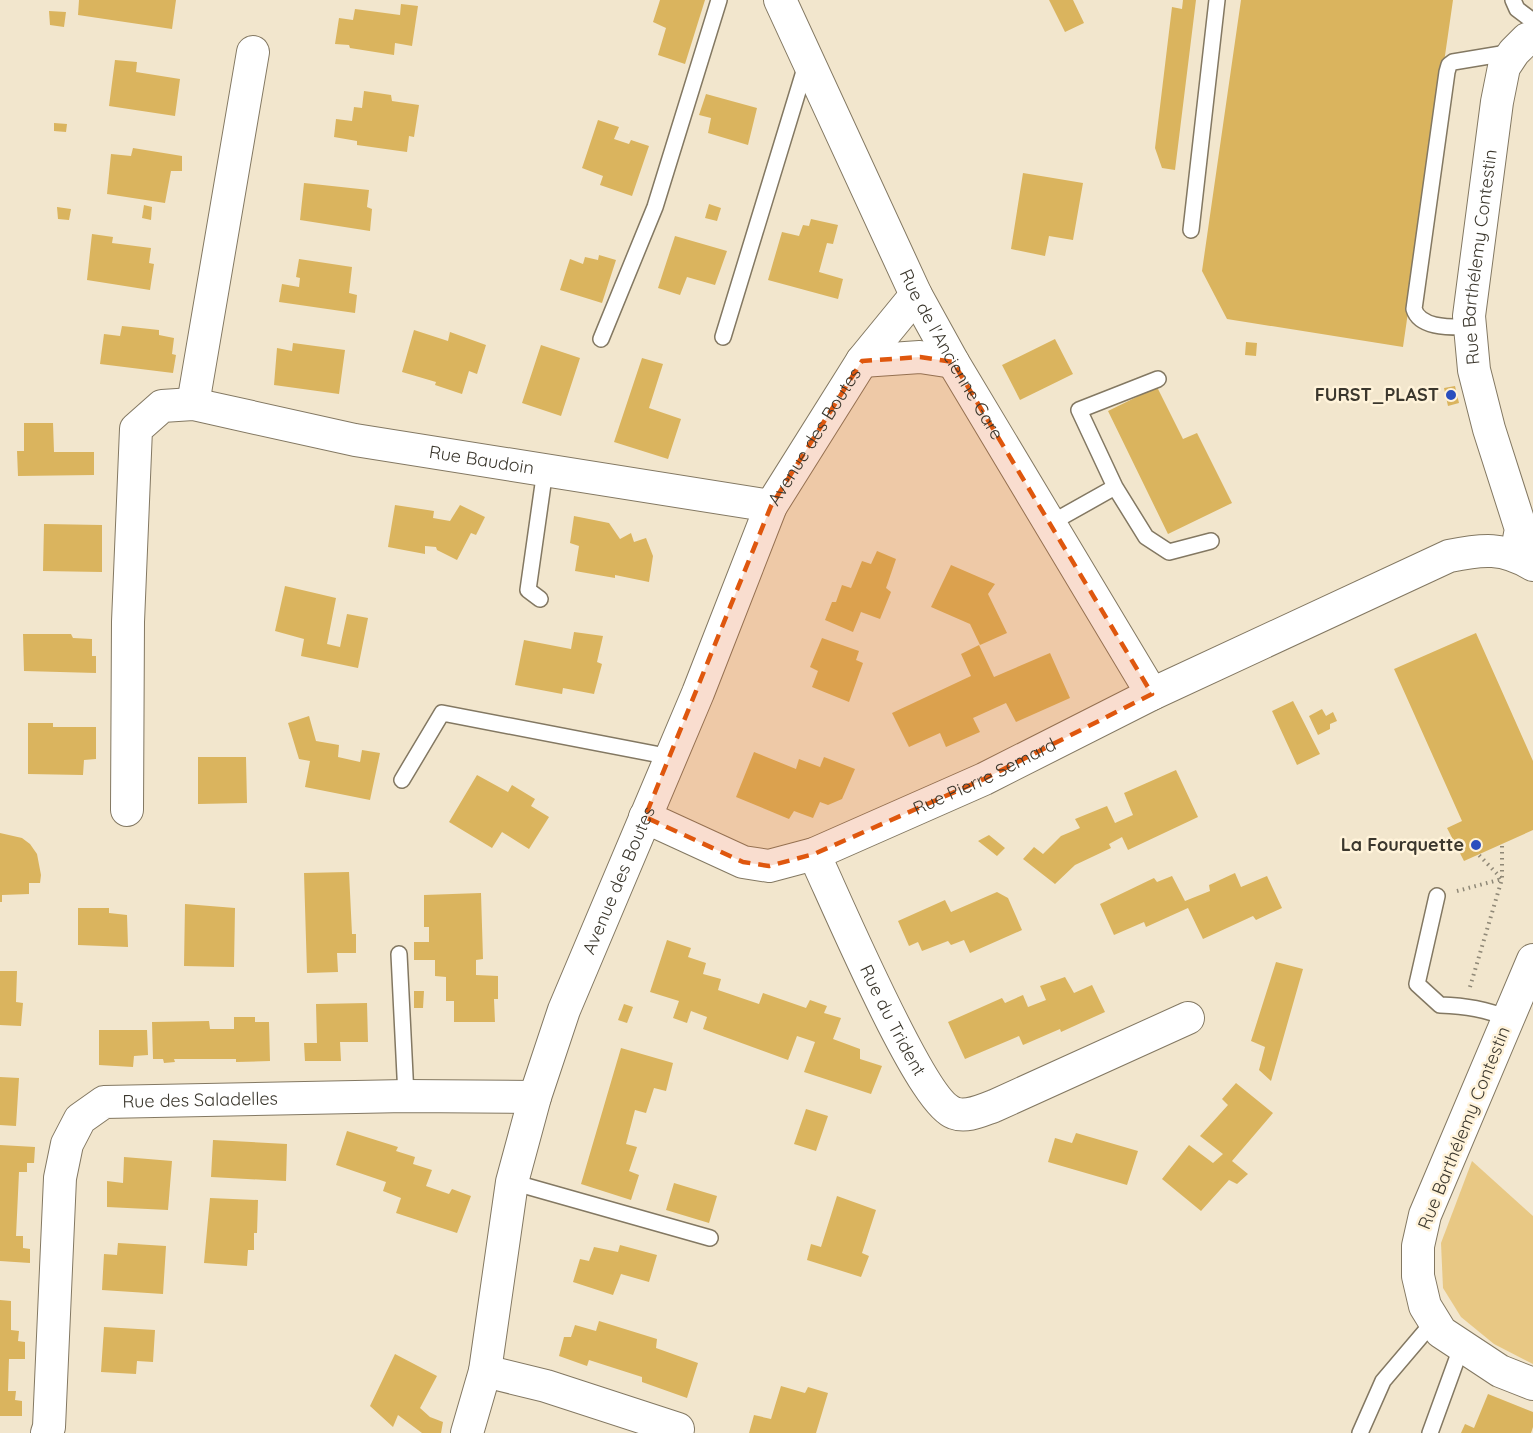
<svg xmlns="http://www.w3.org/2000/svg" width="1533" height="1433" viewBox="0 0 1533 1433" font-family="Quicksand,sans-serif">
  <style>
    .green { fill: #e8c884 }
    .building { fill: #dab45e }
    .lines { fill: none; stroke-linecap: round; stroke-linejoin: round }
    .lane-casing { stroke: #837862; stroke-width: 18 }
    .street-casing { stroke: #837862; stroke-width: 34 }
    .path { stroke: #8f8877; stroke-width: 4; stroke-dasharray: 1.5 4.5; stroke-linecap: butt }
    .lane { stroke: #fff; stroke-width: 15 }
    .street { stroke: #fff; stroke-width: 32 }
    .marked { fill: #df570e; fill-opacity: 0.2; stroke: #df570e; stroke-width: 4.5; stroke-dasharray: 12 8; stroke-linejoin: round }
    .poi-dot { fill: #2a4fbe; stroke: #fff3da; stroke-width: 2 }
    .labels { text-anchor: middle; stroke-width: 5; stroke-linejoin: round; paint-order: stroke }
    .street-label { font-size: 18px; fill: #3b372d; stroke: #fff3da }
    .poi-label { font-size: 18px; font-weight: bold; fill: #3b372d; stroke: #fff3da; text-anchor: end }
  </style>
  <rect width="100%" height="100%" fill="#f2e6cd"/>
  <!-- green -->
  <path class="green" d="M1472,1161L1533,1216V1364L1494,1344L1461,1317L1443,1288L1441,1243Z"/>
  <!-- building -->
  <path class="building" d="M79,0H176L172,29L78,15Z
    M660,0H705L685,64L658,55L666,28L653,22Z
    M1049,0H1073L1084,23L1065,32Z
    M1183,0H1196L1175,170L1162,168L1155,148L1172,7L1182,9Z
    M1241,0H1453L1403,347L1227,319L1202,271Z
    M401,4L418,6L412,46L395,43L394,55L350,48L349,45L335,44L339,18L353,20L355,9L400,15Z
    M49,11L66,12L64,27L50,25Z
    M115,60L137,62L136,72L180,79L175,116L109,106Z
    M364,91L391,95L392,101L419,105L414,137L409,136L407,152L357,145V141L334,137L336,119L352,121L354,107L362,108Z
    M706,94L757,108L748,145L708,133L711,118L699,115Z
    M598,120L619,127L614,139L629,144L631,140L649,146L632,196L600,185L603,176L582,168Z
    M54,123L67,124L66,132L54,131Z
    M133,148L182,156V171H171L165,203L107,194L111,154L131,156Z
    M1023,173L1083,183L1073,240L1049,236L1045,256L1011,249Z
    M304,183L369,190L367,207L372,209L370,231L300,220Z
    M709,204L721,208L717,221L705,218Z
    M144,205L152,207L151,220L142,218Z
    M57,207L71,209L69,220L58,219Z
    M811,219L838,225L833,244L827,243L819,272L843,279L838,299L768,280L782,232L799,236L803,225L809,226Z
    M92,234L113,237L112,243L151,248L149,263L154,264L150,290L87,280Z
    M675,236L727,251L715,285L687,277L680,295L658,288Z
    M599,255L616,260L602,303L560,290L570,259L583,264L585,257L598,260Z
    M299,259L352,267L349,293L357,295L355,313L279,302L282,284L299,287L300,278L296,277Z
    M122,326L159,330V335L174,338L172,354L176,355L173,373L100,364L104,334L120,336Z
    M414,330L448,341L450,332L486,345L477,374L469,371L462,394L435,385L436,382L402,372Z
    M1055,339L1073,374L1020,400L1002,365Z
    M1246,342L1257,343L1256,356L1245,355Z
    M293,343L345,350L339,394L274,385L277,348L292,351Z
    M541,345L580,358L561,416L522,403Z
    M642,358L663,364L649,408L681,419L668,459L614,442Z
    M1455,386L1459,403L1448,406L1444,388Z
    M1157,387L1183,439L1197,433L1232,503L1168,534L1108,411Z
    M24,423H53L54,452H94V475L18,476L17,451H24Z
    M395,505L434,511L433,518L450,521L460,505L485,517L476,535L471,533L457,560L437,550L436,547L425,546V554L388,547Z
    M574,516L609,523L620,539L631,533L634,542L646,538L653,556L649,582L615,575V578L575,571L579,546L570,543Z
    M44,524L102,525V572L43,571Z
    M877,551L896,559L886,588L891,592L880,619L861,612L853,632L825,620L832,602H836L842,585L851,588L862,561L871,564Z
    M951,565L995,584L988,594L1007,633L980,645L970,624L931,607Z
    M285,586L336,598L327,644L340,647L347,614L368,618L358,668L301,656L304,639L275,631Z
    M574,632L603,636L597,662L602,664L594,694L563,688L562,694L515,685L524,640L571,649Z
    M1476,633L1533,761V830L1464,861L1447,828L1462,821L1394,669Z
    M23,634H71L73,638L92,639V656H96V673L24,671Z
    M822,638L859,651L856,660L863,663L849,702L812,687L818,671L810,667Z
    M979,645L994,677L1050,653L1070,698L1016,722L1006,703L973,718L980,732L946,747L940,733L909,747L892,713L971,676L961,654Z
    M1293,701L1320,754L1297,765L1272,711Z
    M1322,709L1326,716L1333,712L1337,721L1330,724V729L1318,735L1309,716Z
    M309,716L316,741L339,745L338,757L360,762L362,750L380,753L370,800L305,787L310,761L299,759L288,723Z
    M28,723H53V727H96V759L84,760L83,775L28,774Z
    M754,752L796,769L799,759L820,767L824,757L855,769L842,799L828,805L820,802L813,818L794,811L789,819L736,797Z
    M198,757H246L247,803L198,804Z
    M1176,770L1198,817L1128,850L1122,837L1109,844L1111,848L1075,865L1055,884L1023,859L1034,847L1043,854L1061,836L1080,828L1075,819L1107,806L1115,823L1133,815L1124,793Z
    M477,775L508,792L512,785L535,799L531,806L549,817L529,849L502,832L492,848L449,822Z
    M0,833L22,838L30,844L37,854L41,875L40,883H29V894L2,895V902H0Z
    M989,835L1005,848L997,856L978,841Z
    M349,872L352,934H356V953H337L338,972L307,973L304,873Z
    M1235,873L1241,887L1267,876L1282,908L1256,920L1253,916L1203,939L1188,908L1146,927L1144,922L1114,935L1100,904L1154,878L1157,882L1172,876L1185,901L1210,891L1209,885Z
    M997,892L1008,898L1022,930L970,953L964,940L951,945L948,941L922,951L918,942L909,946L898,921L945,900L951,912Z
    M481,893L483,959L476,960V975L498,976V999H494L495,1022H454V1001H446V977L435,976V960H414V942H429V927H424V895Z
    M185,904L235,908L234,967L184,966Z
    M78,908H109V913L127,915L128,947L78,945Z
    M667,940L691,948L688,957L706,963L703,974L721,979L718,990L759,1004L763,993L806,1008L810,1000L827,1006L824,1013L841,1018L833,1039L860,1049V1059L882,1066L871,1094L804,1072L815,1042L797,1036L788,1060L703,1029L707,1017L691,1011L687,1023L673,1018L679,1001L650,992Z
    M1276,962L1303,969L1271,1081L1259,1070L1265,1047L1251,1041Z
    M0,971H17L16,1002L23,1003L21,1026L0,1025Z
    M1065,977L1074,993L1092,985L1105,1012L1061,1032L1060,1029L1023,1045L1019,1036L965,1059L948,1022L1002,998L1005,1003L1023,995L1028,1007L1046,1000L1040,986Z
    M414,991H424L423,1008H414Z
    M367,1003L368,1042H340L341,1061H305L304,1043H317L316,1004Z
    M624,1004L633,1007L627,1023L618,1020Z
    M234,1017H255V1022H269L270,1061L236,1062V1059H174L175,1062L164,1063L163,1059H153L152,1022L209,1021L210,1029H234Z
    M99,1030H147L148,1055L134,1056L133,1067L99,1065Z
    M621,1048L673,1063L666,1091L654,1088L646,1113L635,1110L626,1144L637,1147L629,1171L639,1175L631,1200L581,1184Z
    M0,1077L19,1078L16,1126L0,1125Z
    M1236,1083L1273,1113L1232,1161L1248,1174L1237,1184L1229,1180L1201,1211L1162,1179L1189,1145L1213,1163L1223,1154L1200,1136L1228,1105L1222,1099Z
    M806,1109L828,1116L816,1151L794,1144Z
    M347,1131L398,1147L396,1151L415,1157L413,1164L432,1170L426,1186L449,1194L452,1189L471,1196L457,1233L396,1213L401,1198L383,1191L386,1182L336,1165Z
    M1076,1133L1138,1151L1127,1185L1048,1162L1055,1138L1072,1143Z
    M213,1140L287,1144L286,1181L211,1177Z
    M0,1145L35,1147L34,1163H27V1172H19L16,1236H23V1248L30,1249V1263L0,1261Z
    M124,1157L172,1161L168,1210L107,1207V1181L123,1183Z
    M674,1183L717,1196L709,1223L666,1210Z
    M837,1196L876,1210L862,1253L869,1256L861,1277L807,1260L811,1244L821,1247Z
    M210,1198L258,1200L257,1233H254V1250H248L247,1266L204,1263Z
    M118,1243L166,1246L163,1294L102,1290L104,1254L117,1255Z
    M620,1245L657,1255L649,1282L621,1274L613,1295L573,1282L580,1259L589,1261L594,1247L618,1252Z
    M0,1300L11,1301V1330L19,1331L18,1341L25,1342V1359H9L8,1391H16L15,1400L22,1401V1416H0Z
    M599,1321L657,1339L656,1348L698,1363L687,1398L642,1382V1377L589,1360L587,1366L559,1356L564,1337H571L575,1325L596,1331Z
    M104,1327L155,1330L153,1362L137,1361L136,1374L101,1372Z
    M395,1354L437,1376L420,1408L430,1417L443,1422L441,1433H422L398,1415L393,1427L370,1406Z
    M781,1386L805,1393L808,1387L828,1393L816,1433H749L754,1415L771,1419Z
    M1488,1394L1533,1412V1427L1531,1433H1461L1465,1424L1474,1428Z"/>
  <g class="lines">
    <defs>
      <path id="lane" d="M1513,0L1517,9L1533,21
        M1191,230L1217,0
        M1469,327C1452,327 1420,329 1414,309L1447,72L1449,65L1453,62L1513,52
        M723,337L806,65
        M601,339L655,207L719,0
        M1115,487L1079,410L1158,379
        M1051,523L1115,487L1146,537L1169,552L1211,541
        M540,599L528,590L545,470
        M402,780L442,713L671,757
        M1437,896L1417,984L1440,1005C1466,1006 1486,1009 1509,1019
        M399,954L406,1096
        M512,1182L710,1238
        M1360,1433L1383,1381L1434,1321
        M1430,1433L1462,1345"/>
      <g id="street">
        <path id="s1" d="M780,0L916,295L953,362L1152,694"/>
        <path d="M862,361L920,357L953,362"/>
        <path d="M193,404L253,52"/>
        <path id="s2" d="M1516,555L1521,529L1489,429L1474,370L1469,316L1497,102L1504,67L1514,52L1527,39L1533,37"/>
        <path id="s3" d="M127,810L128,622L136,429L162,406L193,404L355,440L771,506"/>
        <path id="s4" d="M645,817L743,862L769,866L814,854L984,779L1152,694L1449,556C1483,549 1503,547 1533,565"/>
        <path id="s5" d="M814,854C834,896 920,1101 954,1113C967,1118 982,1110 994,1106L1188,1018"/>
        <path d="M1533,960L1425,1215L1418,1246V1276L1425,1306L1441,1332L1500,1371L1533,1384"/>
        <path d="M485,1371L546,1386L678,1429"/>
        <path id="s6" d="M47,1433L49,1427L60,1178L67,1144L80,1119L104,1102L406,1096L535,1097"/>
        <path id="s7" d="M467,1433L485,1371L512,1182L535,1097L564,1010L698,693L771,506L862,361L916,295"/>
      </g>
    </defs>
    <!-- lane casing -->
    <use href="#lane" class="lane-casing"/>
    <!-- street casing -->
    <use href="#street" class="street-casing"/>
    <!-- path -->
    <path class="path" d="M1457,891L1502,879V844
      M1470,987L1502,879L1478,854"/>
    <!-- lane -->
    <use href="#lane" class="lane"/>
    <!-- street -->
    <use href="#street" class="street"/>
  </g>
  <!-- marked area -->
  <path class="marked" d="M920,357L953,362L1152,694L984,779L814,854L769,866L743,862L645,817L771,506L862,361Z"/>
  <!-- markers -->
  <g class="poi-dot">
    <circle cx="1451" cy="395" r="6"/>
    <circle cx="1476" cy="845" r="6"/>
  </g>
  <g class="labels">
    <!-- street labels -->
    <g class="street-label">
      <text dy="6" stroke="none"><textPath href="#s2" startOffset="306">Rue Barthélemy Contestin</textPath></text>
      <text dy="6" stroke="none"><textPath href="#s1" startOffset="394">Rue de l'Ancienne Gare</textPath></text>
      <text dy="6" stroke="none"><textPath href="#s7" startOffset="1062">Avenue des Boutes</textPath></text>
      <text dy="6" stroke="none"><textPath href="#s3" startOffset="741">Rue Baudoin</textPath></text>
      <text dy="6" stroke="none"><textPath href="#s4" startOffset="368">Rue Pierre Semard</textPath></text>
      <text dy="6" stroke="none"><textPath href="#s7" startOffset="576">Avenue des Boutes</textPath></text>
      <text dy="6" stroke="none"><textPath href="#s5" startOffset="184">Rue du Trident</textPath></text>
      <text dy="6" stroke="none"><textPath href="#s6" startOffset="444">Rue des Saladelles</textPath></text>
      <text transform="translate(1464 1128) rotate(-68)" y="6">Rue Barthélemy Contestin</text>
    </g>
    <!-- poi labels -->
    <g class="poi-label">
      <text x="1439" y="401">FURST_PLAST</text>
      <text x="1464" y="851">La Fourquette</text>
    </g>
  </g>
</svg>
